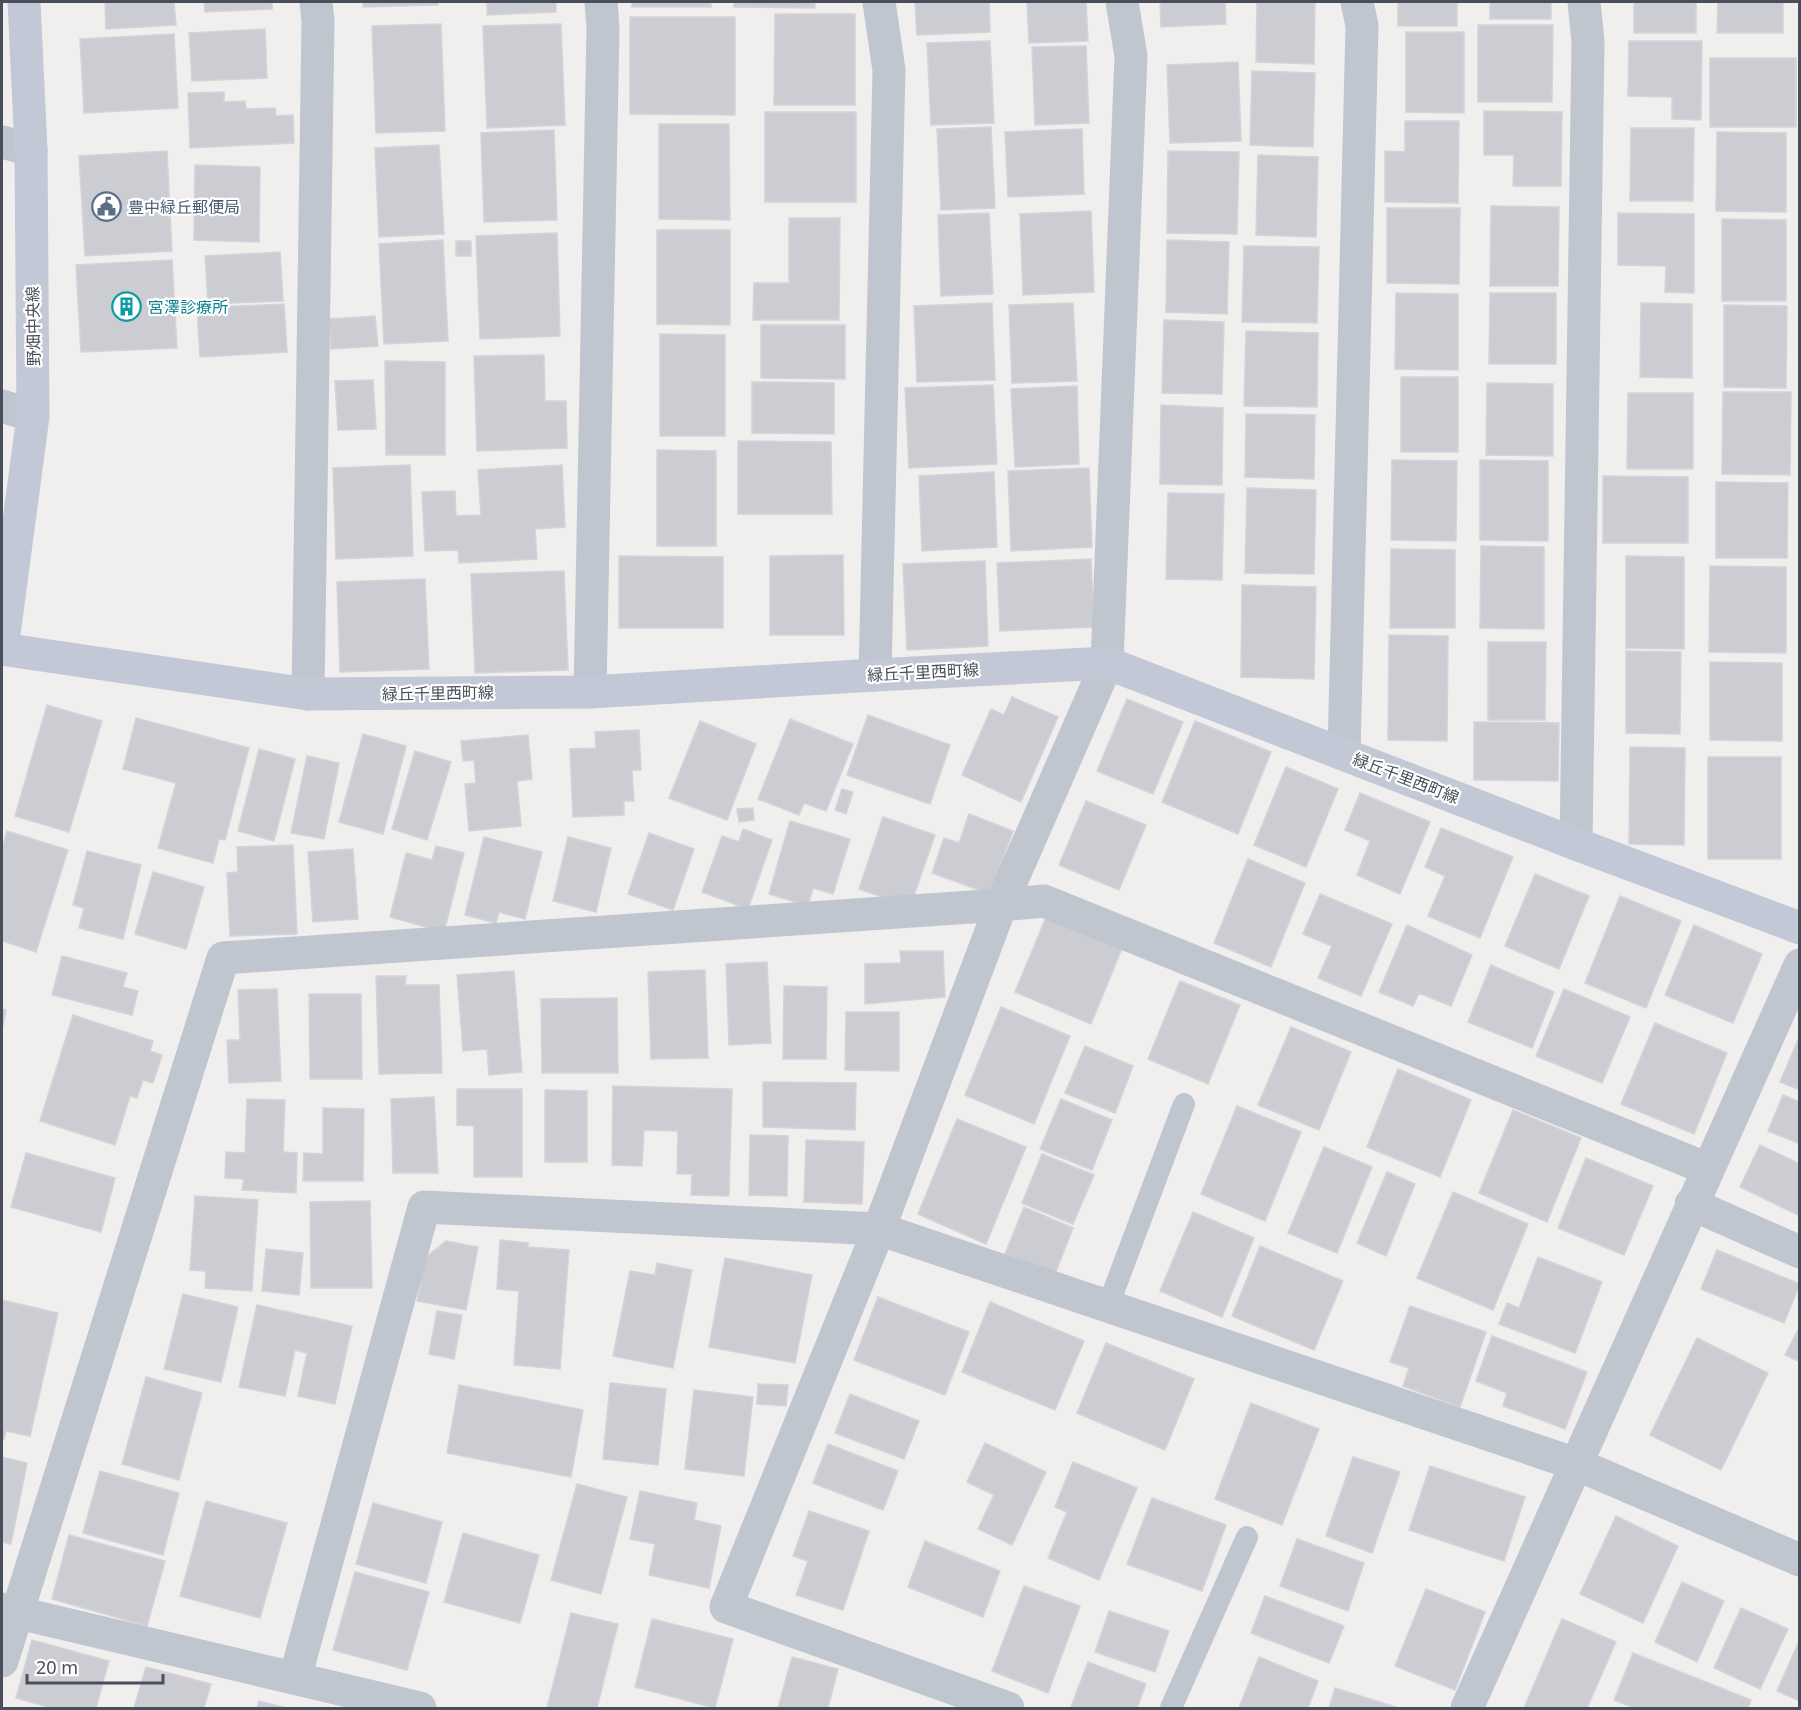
<svg xmlns="http://www.w3.org/2000/svg" width="1801" height="1710" viewBox="0 0 1801 1710" font-family="'Noto Sans','Noto Sans JP',sans-serif">
  <style>
    .building { fill: #ccccd3; stroke: #d3d3d9; stroke-width: 1.5 }
    .lines { fill: none; stroke-linecap: round; stroke-linejoin: round }
    .lane { stroke: #c0c6cf; stroke-width: 22 }
    .street { stroke: #c0c6cf; stroke-width: 33 }
    .secondary { stroke: #c2c8d6; stroke-width: 33 }
    .labels { text-anchor: middle; stroke-width: 4.5; stroke-linejoin: round; paint-order: stroke }
    .service-label { font-size: 16px; fill: #4e5e75; stroke: #fff; text-anchor: start }
    .culture-label { font-size: 16px; fill: #0d838f; stroke: #fff; text-anchor: start }
    .street-label { font-size: 16px; fill: #484e5a; stroke: #fff }
  </style>
  <rect width="100%" height="100%" fill="#f1efee"/>
  <!-- building -->
  <path class="building" d="M105,2H174L176,25L106,29Z
    M204,2H272V9L205,12Z
    M363,2H438V5L363,7Z
    M487,2H556V12L487,15Z
    M632,2H711V7H632Z
    M734,2H815V8L734,7Z
    M915,2H989L990,32L917,35Z
    M1027,2H1086L1088,41L1029,43Z
    M1160,2H1225L1226,24L1161,27Z
    M1257,2H1315L1314,64L1256,62Z
    M1398,2H1457V26H1398Z
    M1490,2H1551V19H1490Z
    M1634,2H1696V33H1634Z
    M1718,2H1783V33H1717Z
    M775,14H855V105H774Z
    M630,17H735V115L630,114Z
    M441,24L445,131L376,133L372,26Z
    M561,24L565,125L487,128L483,26Z
    M1478,25H1553L1552,102H1478Z
    M265,29L267,78L192,81L189,33Z
    M1406,32H1464V113L1406,112Z
    M174,34L178,108L84,113L80,39Z
    M990,41L994,123L931,125L927,43Z
    M1629,41H1702L1701,120L1672,119V97L1628,96Z
    M1086,46L1089,123L1035,125L1032,47Z
    M1710,58H1796V127H1710Z
    M1238,62L1241,141L1170,143L1167,65Z
    M1252,71L1315,73L1313,147L1250,145Z
    M224,92V102L245,101L246,109L275,108L276,116L293,115L294,143L190,148L188,93Z
    M1484,111L1562,112L1561,186H1513L1514,155H1484Z
    M765,112H856V202H765Z
    M1405,121H1459L1458,203L1385,202V151L1405,152Z
    M659,124H729L730,220L659,219Z
    M991,127L995,208L941,210L937,129Z
    M1631,128H1694L1693,201H1630Z
    M1082,129L1084,194L1008,197L1005,132Z
    M554,130L557,220L484,222L481,133Z
    M1717,132L1786,133V212L1716,211Z
    M439,145L444,234L379,237L375,148Z
    M167,151L172,251L85,256L79,156Z
    M1168,151L1239,152L1237,234L1167,233Z
    M1258,155L1318,157L1316,237L1256,235Z
    M195,165L260,167L259,242L194,240Z
    M1491,206L1559,207L1558,286H1490Z
    M1387,208H1460L1459,284L1387,283Z
    M1091,211L1094,292L1023,295L1020,214Z
    M989,213L993,294L941,296L938,215Z
    M1618,213L1694,214V293L1665,292L1666,266L1618,265Z
    M789,218H840L839,320H753L754,283H789Z
    M1722,219L1786,220V301H1722Z
    M657,230H730V325L657,324Z
    M557,233L560,336L480,339L476,236Z
    M443,240L448,341L384,344L379,244Z
    M1167,240L1229,242L1227,314L1166,312Z
    M456,241H471V256H456Z
    M1244,246L1319,247L1317,323L1242,322Z
    M280,252L283,301L208,304L205,256Z
    M172,260L177,348L81,352L76,265Z
    M1396,293L1458,294V370L1395,369Z
    M1490,293H1556V364H1489Z
    M992,303L995,380L917,382L914,306Z
    M1073,303L1077,381L1012,383L1009,305Z
    M1641,303L1692,304V378L1640,377Z
    M284,304L287,352L200,357L197,308Z
    M1724,305L1787,306L1786,388L1724,387Z
    M375,316L378,346L331,349L329,319Z
    M1164,320L1224,322L1222,394L1162,393Z
    M761,325H845V379L761,378Z
    M1246,331L1318,333L1317,407L1244,406Z
    M660,334L725,335V436H660Z
    M544,355L545,401H566L567,448L477,451L474,356Z
    M385,361L445,362V455H386Z
    M1401,377H1458V452H1401Z
    M373,380L376,429L338,430L335,381Z
    M752,382L834,383V434L752,433Z
    M1487,383L1553,384V456L1486,455Z
    M993,385L997,464L909,468L905,388Z
    M1077,386L1079,464L1015,467L1011,389Z
    M1723,392H1791L1790,475L1722,474Z
    M1628,393H1693V469H1627Z
    M1161,405L1223,408L1222,485L1160,484Z
    M1246,414L1315,415L1314,479L1245,477Z
    M738,441L831,442L832,514H738Z
    M657,450L716,451V546H657Z
    M1392,460L1457,461L1456,541L1391,540Z
    M1480,460L1548,461V541L1480,540Z
    M410,465L413,556L336,559L333,468Z
    M562,465L565,527L535,529L537,559L459,563L458,550L425,551L422,492L455,491L456,516L481,515L478,470Z
    M1089,468L1092,547L1011,551L1008,471Z
    M994,472L997,547L922,551L919,476Z
    M1603,476L1688,477V543H1603Z
    M1716,482L1788,483L1787,558H1716Z
    M1247,488L1316,490L1314,574L1245,573Z
    M1168,493L1224,494L1222,580L1166,579Z
    M1481,546L1544,547V629L1480,628Z
    M1391,549L1455,550V628H1390Z
    M843,555L844,635H770V556Z
    M619,556L723,557V628H619Z
    M1626,556L1684,557V649L1626,648Z
    M1091,559L1094,627L1000,631L997,563Z
    M985,561L988,646L907,650L903,564Z
    M1710,566L1786,567V653L1709,652Z
    M564,571L568,670L475,673L471,574Z
    M425,579L429,669L340,672L337,582Z
    M1242,585L1316,587L1314,679L1241,677Z
    M1389,635L1448,636L1447,741L1388,740Z
    M1488,642H1546L1545,720H1488Z
    M1626,651L1681,652L1680,734L1626,733Z
    M1710,662L1782,663V741L1710,740Z
    M1012,697L1058,717L1021,802L962,775L991,709L1004,715Z
    M1127,699L1183,722L1153,794L1097,771Z
    M47,705L102,721L69,832L15,816Z
    M868,715L950,745L930,804L847,775Z
    M136,718L249,748L225,840L219,839L213,863L158,848L176,783L123,769Z
    M790,719L853,744L826,811L804,803L799,815L758,799Z
    M700,721L756,744L727,820L669,798Z
    M1195,721L1271,752L1238,834L1162,802Z
    M1474,722L1559,723L1558,781L1474,780Z
    M639,730L641,770H632L634,801H624V815L573,817L570,749L596,748L595,732Z
    M363,734L406,746L383,834L339,822Z
    M528,735L532,779L517,781L521,826L469,831L465,784L476,783L474,760L463,761L461,741Z
    M1630,747L1685,748L1684,845L1629,844Z
    M259,749L295,759L274,841L238,831Z
    M415,751L451,762L427,840L392,829Z
    M307,756L339,763L324,839L291,833Z
    M1708,757H1781V859H1708Z
    M1286,767L1338,789L1306,867L1254,845Z
    M842,789L853,792L846,814L835,810Z
    M1360,793L1430,822L1400,894L1357,875L1370,841L1345,830Z
    M1086,801L1146,825L1119,890L1059,865Z
    M753,808L754,820L739,822L737,809Z
    M969,814L1013,831L990,894L932,873L944,838L959,843Z
    M883,817L935,835L914,896L899,903L859,889Z
    M790,821L850,839L833,894L813,888L808,906L769,894Z
    M1441,828L1513,857L1480,938L1428,916L1445,876L1425,867Z
    M743,829L772,840L748,909L702,892L722,836L739,842Z
    M7,831L68,850L36,952L2,941V849Z
    M649,833L694,849L673,910L628,894Z
    M484,837L542,852L525,919L499,912L496,923L465,915Z
    M568,837L611,848L596,912L553,901Z
    M293,845L297,934L230,936L227,873L238,872L237,847Z
    M436,846L464,853L444,932L390,917L406,853L432,860Z
    M353,849L358,919L313,922L308,852Z
    M87,851L141,865L123,939L79,928L84,908L73,905Z
    M1248,859L1305,883L1271,967L1214,943Z
    M153,872L204,887L186,949L135,934Z
    M1535,874L1589,896L1559,969L1505,946Z
    M1320,894L1392,924L1361,996L1318,978L1332,946L1303,934Z
    M1620,896L1681,921L1646,1008L1585,983Z
    M1047,915L1123,946L1091,1024L1015,992Z
    M1407,925L1472,955L1451,1006L1419,993L1413,1006L1379,992Z
    M1694,925L1762,954L1733,1023L1665,995Z
    M900,951H943L945,997L865,1004V964L901,963Z
    M62,956L127,973L123,987L138,991L132,1015L52,995Z
    M767,962L771,1043L729,1045L726,964Z
    M1491,965L1554,992L1532,1048L1468,1022Z
    M705,970L708,1058L651,1059L648,972Z
    M514,971L522,1072L489,1075L487,1049L463,1051L457,975Z
    M376,976H406L405,985H439L442,1073L379,1074Z
    M1180,981L1240,1005L1208,1084L1148,1059Z
    M784,986L827,987L826,1059H783Z
    M277,989L281,1081L229,1083L227,1040H240L238,990Z
    M1564,989L1630,1017L1602,1083L1536,1056Z
    M309,994H361L362,1079H310Z
    M617,998L618,1073H542L541,999Z
    M1001,1007L1070,1036L1034,1124L965,1095Z
    M2,1009L6,1010L2,1030Z
    M846,1012H899V1071L845,1070Z
    M73,1015L153,1041L150,1051L162,1055L153,1083L143,1080L137,1098L130,1096L115,1145L40,1121Z
    M1655,1023L1727,1053L1694,1134L1621,1104Z
    M1291,1027L1351,1052L1319,1130L1258,1105Z
    M1800,1035V1090L1780,1082Z
    M1085,1046L1133,1066L1115,1113L1065,1093Z
    M1398,1069L1471,1100L1440,1177L1367,1147Z
    M763,1082L856,1083L855,1130L763,1127Z
    M613,1086L732,1089L729,1196L691,1195L692,1174H677L678,1131L644,1130L642,1166L612,1165Z
    M457,1089H522V1177H474V1126L457,1125Z
    M545,1090L587,1091V1162H545Z
    M1783,1095L1800,1102V1144L1768,1131Z
    M434,1097L438,1173H393L391,1099Z
    M247,1099L285,1100L283,1152L297,1153L296,1193L242,1190L244,1179L225,1178L226,1152L245,1153Z
    M1061,1099L1112,1120L1092,1170L1040,1149Z
    M1237,1106L1301,1132L1265,1221L1201,1194Z
    M323,1108L364,1109L363,1181H303L304,1153L323,1154Z
    M1513,1110L1581,1138L1547,1222L1479,1193Z
    M957,1119L1026,1147L986,1244L918,1214Z
    M750,1135L788,1136L787,1196L749,1195Z
    M806,1140L864,1142L862,1204L804,1202Z
    M1760,1145L1800,1164V1216L1740,1187Z
    M1324,1147L1372,1167L1337,1253L1288,1233Z
    M26,1153L115,1178L101,1232L11,1207Z
    M1042,1154L1094,1175L1073,1224L1022,1203Z
    M1586,1158L1653,1186L1624,1255L1558,1228Z
    M1387,1172L1415,1184L1386,1256L1357,1243Z
    M1453,1192L1528,1224L1493,1310L1417,1278Z
    M195,1196L258,1200L252,1291L205,1288L206,1271L190,1270Z
    M370,1201L372,1288H311L310,1202Z
    M1024,1207L1073,1228L1055,1274L1005,1254Z
    M1193,1212L1254,1238L1222,1317L1160,1291Z
    M500,1240L528,1243V1247L569,1250L560,1369L514,1365L519,1291L497,1289Z
    M446,1241L478,1247L466,1310L417,1301L425,1258Z
    M1260,1246L1343,1281L1314,1350L1232,1316Z
    M266,1249L303,1253L299,1295L262,1291Z
    M1717,1250L1800,1284L1784,1323L1701,1289Z
    M1538,1257L1602,1282L1575,1353L1499,1324L1507,1303L1519,1308Z
    M725,1258L812,1275L795,1363L709,1347Z
    M657,1263L692,1270L673,1368L613,1356L630,1271L655,1275Z
    M183,1294L238,1307L221,1382L164,1369Z
    M878,1297L969,1332L945,1395L854,1360Z
    M2,1300L58,1313L30,1436L6,1431L4,1440L2,1439Z
    M990,1302L1084,1341L1055,1410L962,1372Z
    M257,1305L352,1326L335,1404L298,1396L307,1353L295,1350L285,1396L239,1387Z
    M1410,1306L1486,1332L1460,1407L1403,1386L1409,1368L1390,1362Z
    M437,1311L462,1315L454,1359L429,1354Z
    M1800,1326V1362L1785,1355Z
    M1492,1336L1587,1372L1565,1429L1503,1406L1507,1393L1476,1381Z
    M1697,1338L1768,1373L1721,1470L1650,1435Z
    M1106,1343L1194,1379L1165,1450L1077,1413Z
    M146,1377L202,1393L179,1480L122,1464Z
    M610,1383L666,1389L658,1465L603,1459Z
    M758,1384L788,1385L786,1406L757,1404Z
    M459,1385L583,1410L571,1477L447,1453Z
    M694,1390L753,1397L744,1476L685,1469Z
    M850,1394L919,1421L904,1459L835,1433Z
    M1251,1403L1319,1429L1282,1525L1215,1499Z
    M985,1443L1046,1472L1012,1545L978,1529L994,1495L967,1482Z
    M828,1444L898,1471L883,1510L813,1483Z
    M2,1457L27,1463L11,1544L2,1542Z
    M1353,1457L1400,1472L1372,1553L1326,1536Z
    M1073,1462L1137,1488L1099,1580L1048,1558L1067,1512L1055,1507Z
    M1430,1466L1525,1497L1504,1561L1409,1530Z
    M100,1471L179,1493L163,1555L83,1533Z
    M577,1484L627,1497L601,1594L551,1580Z
    M640,1491L697,1503L694,1520L721,1526L709,1588L649,1575L655,1544L630,1539Z
    M1152,1498L1226,1525L1202,1591L1127,1564Z
    M206,1501L287,1523L260,1618L180,1596Z
    M373,1503L442,1522L426,1583L356,1564Z
    M809,1511L869,1531L843,1610L796,1595L808,1561L793,1556Z
    M1616,1516L1678,1546L1643,1623L1580,1594Z
    M463,1533L539,1555L520,1623L444,1602Z
    M69,1535L165,1561L147,1626L52,1599Z
    M1297,1539L1364,1563L1348,1611L1280,1586Z
    M925,1541L1000,1571L983,1617L908,1587Z
    M355,1572L429,1592L407,1670L333,1650Z
    M1682,1582L1724,1601L1697,1662L1655,1642Z
    M1024,1586L1080,1606L1048,1693L992,1671Z
    M1426,1589L1485,1612L1455,1690L1395,1666Z
    M1265,1596L1344,1626L1329,1663L1251,1633Z
    M1741,1608L1788,1629L1760,1689L1714,1668Z
    M1109,1611L1169,1631L1155,1672L1095,1652Z
    M571,1613L618,1624L597,1708H547Z
    M652,1619L733,1639L715,1708L635,1687Z
    M1562,1619L1616,1642L1587,1708H1524Z
    M1800,1639V1701L1777,1691Z
    M32,1640L109,1661L96,1708H52L16,1698Z
    M1633,1653L1751,1700L1748,1708H1634L1614,1700Z
    M792,1657L838,1669L828,1708H778Z
    M1259,1657L1318,1681L1308,1708H1239Z
    M1088,1662L1146,1684L1137,1708H1075L1071,1707Z
    M146,1667L211,1684L204,1708H134Z
    M1335,1688L1399,1708H1329Z
    M259,1701L287,1708H257Z"/>
  <g class="lines">
    <!-- lane -->
    <path class="lane" d="M1108,1306L1184,1104
      M1171,1708L1247,1537"/>
    <!-- street -->
    <path class="street" d="M2,142L31,150
      M2,406L33,416
      M875,675L889,70L879,2
      M590,692L603,28L601,2
      M308,694L318,21L316,2
      M1344,753L1362,26L1357,2
      M1576,844L1588,42L1584,2
      M1691,1204L1800,1252
      M2,1609L420,1708
      M2,1661L223,958L1001,905L1044,901L1708,1169
      M295,1678L424,1207L879,1229L1576,1464L1800,1560
      M1008,1708L726,1607L879,1229L1001,905L1107,663L1131,56L1122,2
      M1467,1708L1800,965"/>
    <!-- secondary -->
    <path class="secondary" d="M24,2L31,150L33,416L2,649L308,694L590,692L875,675L1107,663L1576,844L1800,928"/>
  </g>
  <!-- icons -->
  <defs>
    <symbol id="civic-ring" viewBox="-11 -11 22 22"><circle r="9.5" fill="#fff" stroke="#5c6f8a" stroke-width="1.5"/><path d="M-.6-6.5H3V-4.5H.6V-3L4-1V1h2V6H-6V1h2V-1L-.6-3ZM-1.2 2.5V6h2.4V2.5Z" fill="#5c6f8a"/></symbol>
    <symbol id="building-ring" viewBox="-11 -11 22 22"><circle r="9.5" fill="#fff" stroke="#0f9aa8" stroke-width="1.5"/><path d="M-4-6H4V6H1V3H-1V6H-4ZM-2.5-4.3h1.7v1.8h-1.7ZM.8-4.3h1.7v1.8H.8ZM-2.5-1h1.7V.8h-1.7ZM.8-1h1.7V.8H.8Z" fill="#0f9aa8"/></symbol>
  </defs>
  <g fill-rule="evenodd">
    <use href="#civic-ring" x="90" y="190" width="33" height="33"/>
    <use href="#building-ring" x="110" y="290" width="33" height="33"/>
  </g>
  <g class="labels">
    <!-- service labels -->
    <g class="service-label">
      <text x="128" y="213">豊中緑丘郵便局</text>
    </g>
    <!-- culture labels -->
    <g class="culture-label">
      <text x="148" y="313">宮澤診療所</text>
    </g>
    <!-- street labels -->
    <g class="street-label">
      <text transform="translate(33 326) rotate(-91)" y="6">野畑中央線</text>
      <text transform="translate(923 672) rotate(-3)" y="6">緑丘千里西町線</text>
      <text transform="translate(438 693) rotate(-1)" y="6">緑丘千里西町線</text>
      <text transform="translate(1406 778) rotate(21)" y="6">緑丘千里西町線</text>
    </g>
  </g>
  <!-- border -->
  <rect width="1801" height="1710" fill="none" stroke="#484e5a" stroke-width="6"/>
  <!-- scale -->
  <path d="M27 1674v9h136v-9" fill="none" stroke="#484e5a" stroke-width="3"/>
  <text x="36" y="1674" font-size="18" fill="#484e5a" stroke="#ffffff" stroke-width="4.5" paint-order="stroke">20 m</text>
</svg>
